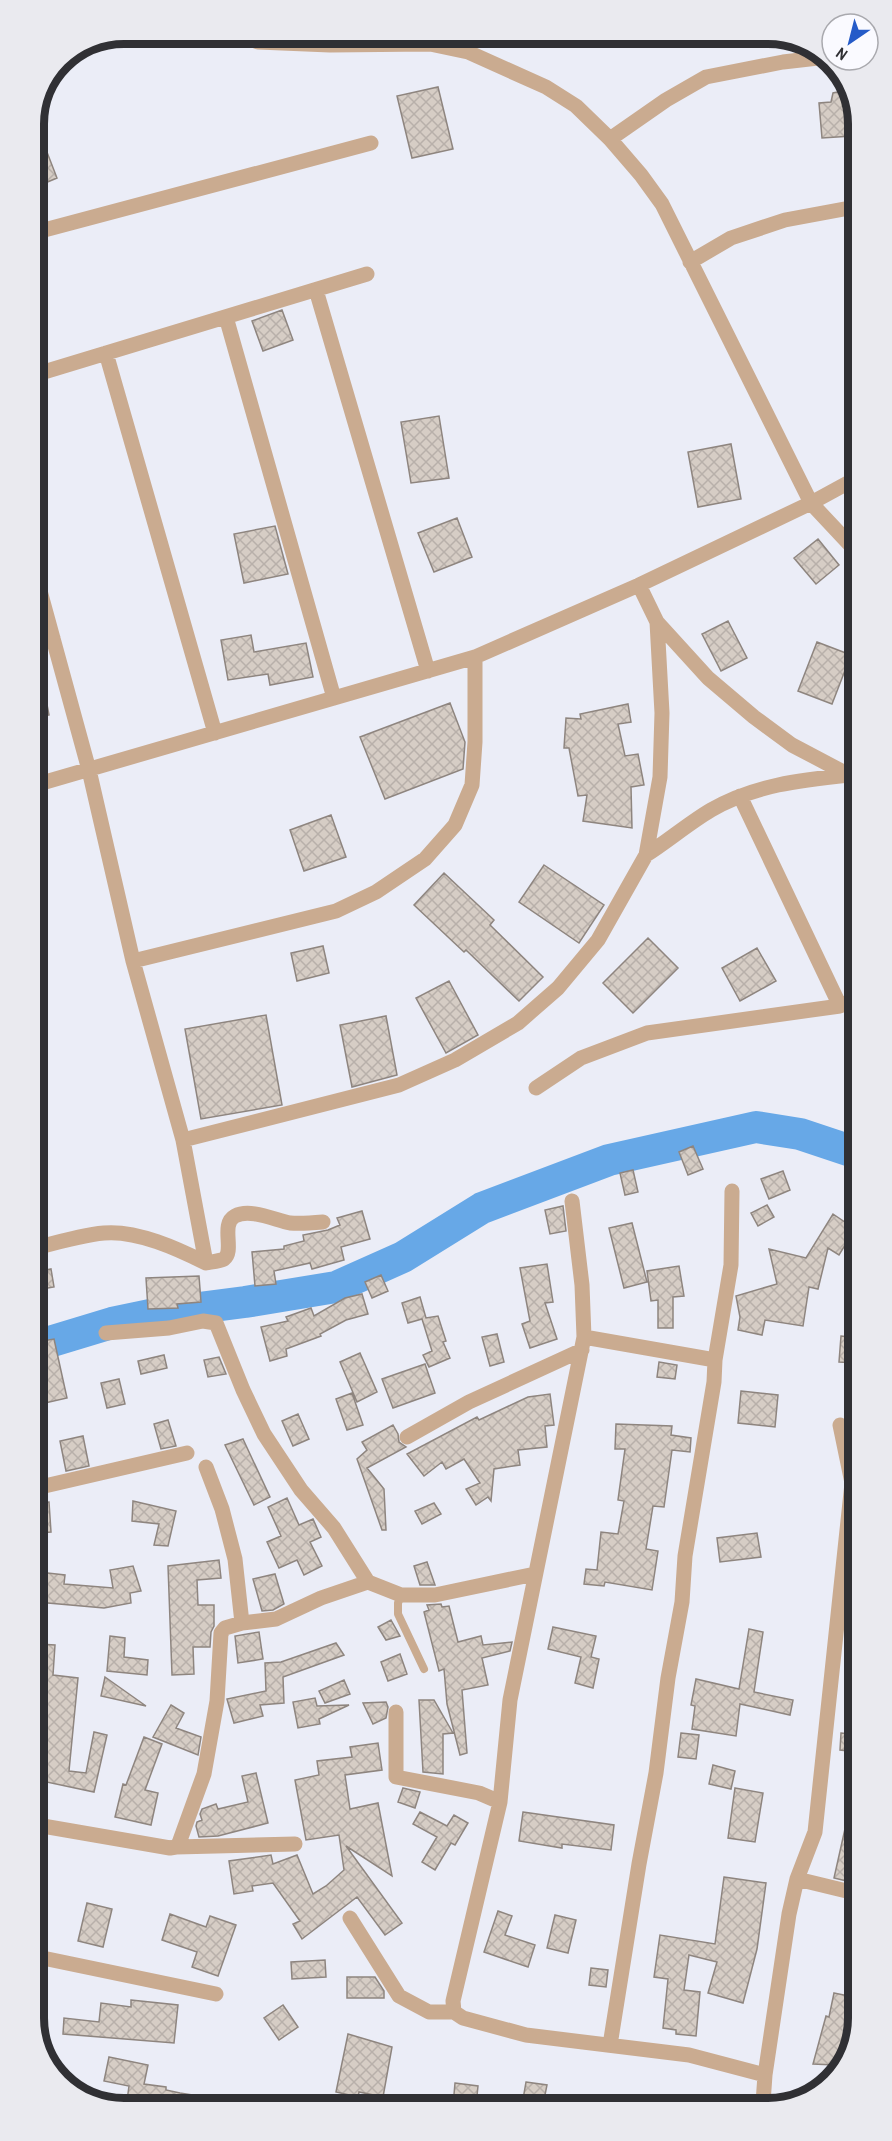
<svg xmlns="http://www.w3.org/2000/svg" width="892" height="2141" viewBox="0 0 892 2141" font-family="'Archivo Narrow',sans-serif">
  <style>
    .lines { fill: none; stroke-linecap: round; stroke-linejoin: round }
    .river { stroke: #67a8e7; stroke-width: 32 }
    .building { fill: url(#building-cross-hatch); stroke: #8e857f; stroke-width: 1.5 }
    .lane { stroke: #caab90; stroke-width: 8 }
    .street { stroke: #caab90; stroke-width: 15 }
    .rim { fill: none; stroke: #303034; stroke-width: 8 }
  </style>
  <defs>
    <pattern id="building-cross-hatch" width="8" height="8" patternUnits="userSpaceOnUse" patternTransform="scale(1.5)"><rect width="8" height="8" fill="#d6cdc5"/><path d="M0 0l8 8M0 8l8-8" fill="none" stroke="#b8b0aa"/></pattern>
  </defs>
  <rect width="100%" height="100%" fill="#ebedf7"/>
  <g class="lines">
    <!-- river -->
    <path class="river" d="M36,1346L112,1323L160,1313L245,1302L336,1287L403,1257L482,1208L609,1160L756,1127L800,1134L857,1153"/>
  </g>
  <!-- building -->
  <path class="building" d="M438,87L453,149L412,158L397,96Z
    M848,90L852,136L822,138L819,103L831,102L833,93Z
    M45,147L57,178L33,188V152Z
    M282,310L293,340L263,351L252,321Z
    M439,416L449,478L411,483L401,422Z
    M731,444L741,499L698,507L688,452Z
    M457,518L472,557L434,572L418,533Z
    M275,526L288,574L244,583L234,534Z
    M818,539L839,565L816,584L794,558Z
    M728,621L747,658L721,671L702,634Z
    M251,635L254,652L306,643L313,677L270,685L268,674L228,680L221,640Z
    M817,642L851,655L832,704L798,691Z
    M41,674L49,715L35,718L34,675Z
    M450,703L465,742L463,769L385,799L360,737Z
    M628,704L631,722L618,724L625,756L638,754L644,785L631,787L632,828L583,821L587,795L578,796L569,748H564L566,718L581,719L580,714Z
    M331,815L346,857L304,871L290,830Z
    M544,865L604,905L579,943L519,902Z
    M444,873L494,920L490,925L543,977L519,1001L466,950L464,952L414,905Z
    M648,938L678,968L633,1013L603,983Z
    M323,946L329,973L297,981L291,953Z
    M757,948L776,981L740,1001L722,968Z
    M449,981L478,1035L446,1053L416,998Z
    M266,1015L282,1105L201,1119L185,1029Z
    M386,1016L397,1075L352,1087L340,1025Z
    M693,1146L703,1169L688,1175L679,1152Z
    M633,1170L638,1192L625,1195L620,1173Z
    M783,1171L790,1190L769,1199L761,1179Z
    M767,1205L774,1217L758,1226L751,1213Z
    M563,1206L566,1231L550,1234L545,1210Z
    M362,1211L370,1239L341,1247L344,1260L312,1269L310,1263L274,1271L276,1284L255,1286L252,1252L284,1249V1246L304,1241L303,1235L328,1230L340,1225L337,1218Z
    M833,1214L855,1229L839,1255L828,1248L818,1289L809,1287L803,1326L765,1320L762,1335L738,1330L740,1317L736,1296L777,1284L769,1249L806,1258Z
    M632,1223L647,1282L624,1288L609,1228Z
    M547,1264L553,1302L545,1303L557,1339L530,1348L522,1324L530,1321L520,1268Z
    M679,1266L684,1296L673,1297V1328H658V1300L651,1301L647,1271Z
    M51,1269L54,1287L36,1290V1272Z
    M381,1275L388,1291L372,1298L365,1282Z
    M199,1276L201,1302L177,1304L178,1308L148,1309L146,1278Z
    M362,1294L368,1314L346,1320L320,1334L321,1336L286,1349L287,1356L270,1361L261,1327L288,1321L286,1317L311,1308L314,1316L345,1298Z
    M420,1297L426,1318L438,1316L446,1341L443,1342L450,1358L429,1367L423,1355L432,1351L422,1319L408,1323L402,1303Z
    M497,1334L504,1362L490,1366L482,1337Z
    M841,1336L857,1338V1363L839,1362Z
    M54,1339L67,1398L36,1405V1342Z
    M360,1353L377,1392L357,1402L340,1362Z
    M164,1355L167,1368L141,1374L138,1361Z
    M219,1357L226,1374L208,1377L204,1360Z
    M659,1362L677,1365L675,1379L657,1377Z
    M425,1364L435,1393L393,1408L382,1379Z
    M119,1379L125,1404L107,1408L101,1383Z
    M741,1391L778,1395L775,1427L738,1423Z
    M352,1393L363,1425L347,1430L336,1399Z
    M550,1394L554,1425L545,1426L547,1447L518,1450L520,1465L494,1469L491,1501L488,1497L476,1505L466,1489L480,1483L464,1459L446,1469L442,1462L424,1476L407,1454L477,1417L479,1420L528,1397Z
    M298,1414L309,1439L293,1446L282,1421Z
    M168,1420L176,1446L161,1449L154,1424Z
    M616,1424L672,1426L671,1435L691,1438L690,1452L672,1450L664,1507L653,1506L646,1549L658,1551L652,1590L605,1582L604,1586L584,1584L586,1569L597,1570L601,1532L618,1534L624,1501L618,1500L625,1449H615Z
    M393,1425L398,1434L399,1442L406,1447L367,1468L384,1489L386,1530H382L357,1459L367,1450L362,1442Z
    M83,1436L89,1466L66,1471L60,1441Z
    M243,1439L270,1497L254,1505L225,1445Z
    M287,1498L299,1525L313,1519L321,1537L310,1542L322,1566L304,1575L297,1560L279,1568L267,1542L281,1536L268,1507Z
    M133,1501L176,1511L168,1546L154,1545L159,1524L132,1521Z
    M49,1502L51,1532L37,1533L36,1503Z
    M434,1503L441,1514L422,1524L415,1511Z
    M757,1533L761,1557L720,1562L717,1538Z
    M219,1560L221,1578L197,1580L198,1605H214V1626L211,1632L210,1647H193L194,1674L172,1675L168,1566Z
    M427,1562L435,1585H420L414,1566Z
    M133,1566L141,1591L130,1593L131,1603L104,1608L37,1602L39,1572L65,1575L64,1584L113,1588L110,1570Z
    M275,1574L284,1604L273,1610L262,1611L253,1579Z
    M441,1604L442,1607L449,1606L458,1642L481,1636L483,1645L512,1642L510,1651L482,1658L488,1685L462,1690L467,1753L460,1755L447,1704L444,1669L439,1671L424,1612L429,1610L427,1605Z
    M391,1620L400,1636L386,1640L378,1627Z
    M553,1627L596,1636L591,1657L599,1659L593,1688L575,1683L581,1657L548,1649Z
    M749,1629L763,1632L754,1692L793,1700L790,1715L740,1704L736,1736L692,1729L695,1706L691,1705L696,1679L739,1689Z
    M259,1632L263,1659L238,1663L235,1636Z
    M110,1636L125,1638L124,1657L148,1660L147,1675L107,1671Z
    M336,1643L344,1655L283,1677L284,1703L260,1705L263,1716L234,1723L227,1699L266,1691L265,1663L281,1662Z
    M37,1644L55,1645L53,1675L78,1678L69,1771L86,1773L94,1732L107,1735L94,1792L37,1780V1737L41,1715H37Z
    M400,1654L407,1674L388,1681L381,1662Z
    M105,1677L146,1706L101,1696Z
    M344,1680L350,1694L325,1703L319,1691Z
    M315,1698L317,1706L349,1705L319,1719L320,1724L298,1728L293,1702Z
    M419,1700H434L453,1733L443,1734V1774L423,1772Z
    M386,1702L388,1707L386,1718L373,1724L363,1703Z
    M171,1705L184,1713L176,1728L201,1737L198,1755L153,1737Z
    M681,1733L699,1735L696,1759L678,1757Z
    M841,1733L858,1735V1752L840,1750Z
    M144,1737L162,1744L145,1790L158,1793L151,1825L115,1817L123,1784L126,1785Z
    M378,1743L382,1770L345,1775L350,1809L378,1803L392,1876L346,1846L402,1923L385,1935L357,1897L302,1939L293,1924L300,1921L273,1883L252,1886L253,1891L234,1894L229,1861L271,1855L273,1864L297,1855L313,1894L326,1886L344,1870L339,1835L306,1840L295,1780L319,1775L317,1761L352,1757L350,1747Z
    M713,1765L735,1771L731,1789L709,1784Z
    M256,1773L268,1823L218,1836L199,1837L196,1826L197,1822L202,1820L200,1814L202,1809L216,1804L218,1809L248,1802L242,1776Z
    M403,1788L420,1792L415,1808L398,1802Z
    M735,1788L763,1793L755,1842L728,1838Z
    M853,1793H858L859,1865L855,1883L834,1878Z
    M420,1812L447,1826L454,1815L468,1823L455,1845L451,1843L435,1870L422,1862L437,1837L413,1824Z
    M523,1812L614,1825L611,1850L562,1844V1848L519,1841Z
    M724,1877L766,1883L757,1949L743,2003L708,1993L717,1962L689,1955L684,1990L700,1992L696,2036L676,2034V2030L663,2028L668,1979L654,1977L660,1935L715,1944Z
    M87,1903L112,1909L103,1947L78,1941Z
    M498,1911L512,1916L505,1935L535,1945L528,1967L484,1952Z
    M170,1914L206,1927L210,1916L236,1925L218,1976L192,1967L197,1952L162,1940Z
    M555,1915L576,1920L568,1953L547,1948Z
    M325,1960L326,1977L292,1979L291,1962Z
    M591,1968L608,1970L606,1987L589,1985Z
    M347,1977H375L384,1991V1998H347Z
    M834,1993L859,1998V2017L855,2030L844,2031L835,2065L813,2064L826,2016L829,2017Z
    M131,2000L178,2005L174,2043L63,2034L64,2018L99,2022L101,2003L131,2007Z
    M283,2005L298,2027L279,2040L264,2018Z
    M348,2034L392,2047L383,2097L359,2092L358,2097L336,2092Z
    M109,2057L148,2065L144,2084L166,2087V2090L180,2093L223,2100V2107L126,2108L129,2086L104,2081Z
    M526,2082L547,2085L543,2105H522Z
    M455,2083L478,2086L476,2105L453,2106Z"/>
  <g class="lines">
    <!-- lane -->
    <path class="lane" d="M401,1595L398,1603V1614L424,1669"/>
    <!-- street -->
    <path class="street" d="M248,38L258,42L330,45L430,44L468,52L546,87L576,106L610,139L641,175L662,204L811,503L855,550
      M610,139L666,100L706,77L783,62L827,57
      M33,233L371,143
      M690,262L731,238L785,220L855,207
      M316,290L428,671
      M226,317L334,698
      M106,353L215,733
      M34,375L367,274
      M34,569L89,770L133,961L183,1140L206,1263
      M639,585L657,622L708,678L754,717L792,745L849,775L856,776
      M34,643L53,638
      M35,785L475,657L639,585L811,503L855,479
      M740,796L840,1006
      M646,855C668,841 689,823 711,810C754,785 801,780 849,775
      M133,961L336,911L376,892L425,859L455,825L472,785L475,742V657
      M536,1088L581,1058L647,1033L840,1006L856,999
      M183,1140L399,1085L455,1060L518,1023L558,988L598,940L646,855L660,777L662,713L657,622
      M36,1248C58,1242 82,1235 104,1233C137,1230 178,1249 206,1263C211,1262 220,1261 224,1259C235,1251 220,1224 235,1216C250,1208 275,1220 290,1223C300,1224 312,1223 323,1222
      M106,1333L169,1328L203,1321L216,1323L243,1390L264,1434L301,1490L334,1528L368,1582L401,1595H435L535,1574
      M584,1337L715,1360
      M407,1437L469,1402L582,1350
      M206,1467L222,1509L235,1559L242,1623
      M36,1488L187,1453
      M396,1712V1777L479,1793L500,1802
      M37,1825L170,1848L176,1847L179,1843L204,1774L217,1701L221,1633L225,1628L242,1623L276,1619L321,1598L368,1582
      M176,1847L295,1844
      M797,1879L859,1894
      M350,1918L399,1996L429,2012H454L463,2018L526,2035L689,2055L765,2075
      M38,1957L216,1994
      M454,2012L453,2001L500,1802L510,1700L584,1337L582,1285L572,1201
      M610,2045L639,1864L656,1773L668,1678L682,1602L685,1556L714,1382L715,1360L731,1265L732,1191
      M763,2103L765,2075L789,1914L797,1879L815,1832L852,1483L840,1425"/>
  </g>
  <!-- crop -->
  <path d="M0 0H892V2141H0ZM124 44H768A80 80 0 0 1 848 124V2018A80 80 0 0 1 768 2098H124A80 80 0 0 1 44 2018V124A80 80 0 0 1 124 44Z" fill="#eaeaef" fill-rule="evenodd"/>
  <path class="rim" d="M124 44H768A80 80 0 0 1 848 124V2018A80 80 0 0 1 768 2098H124A80 80 0 0 1 44 2018V124A80 80 0 0 1 124 44Z"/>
  <!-- north arrow -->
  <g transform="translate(850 42) rotate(215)"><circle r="28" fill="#fafaff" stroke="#a9a9ae" stroke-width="1.5"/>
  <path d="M0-4.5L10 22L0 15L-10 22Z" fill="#255bc8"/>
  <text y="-9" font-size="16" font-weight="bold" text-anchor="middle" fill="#303034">N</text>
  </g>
</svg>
